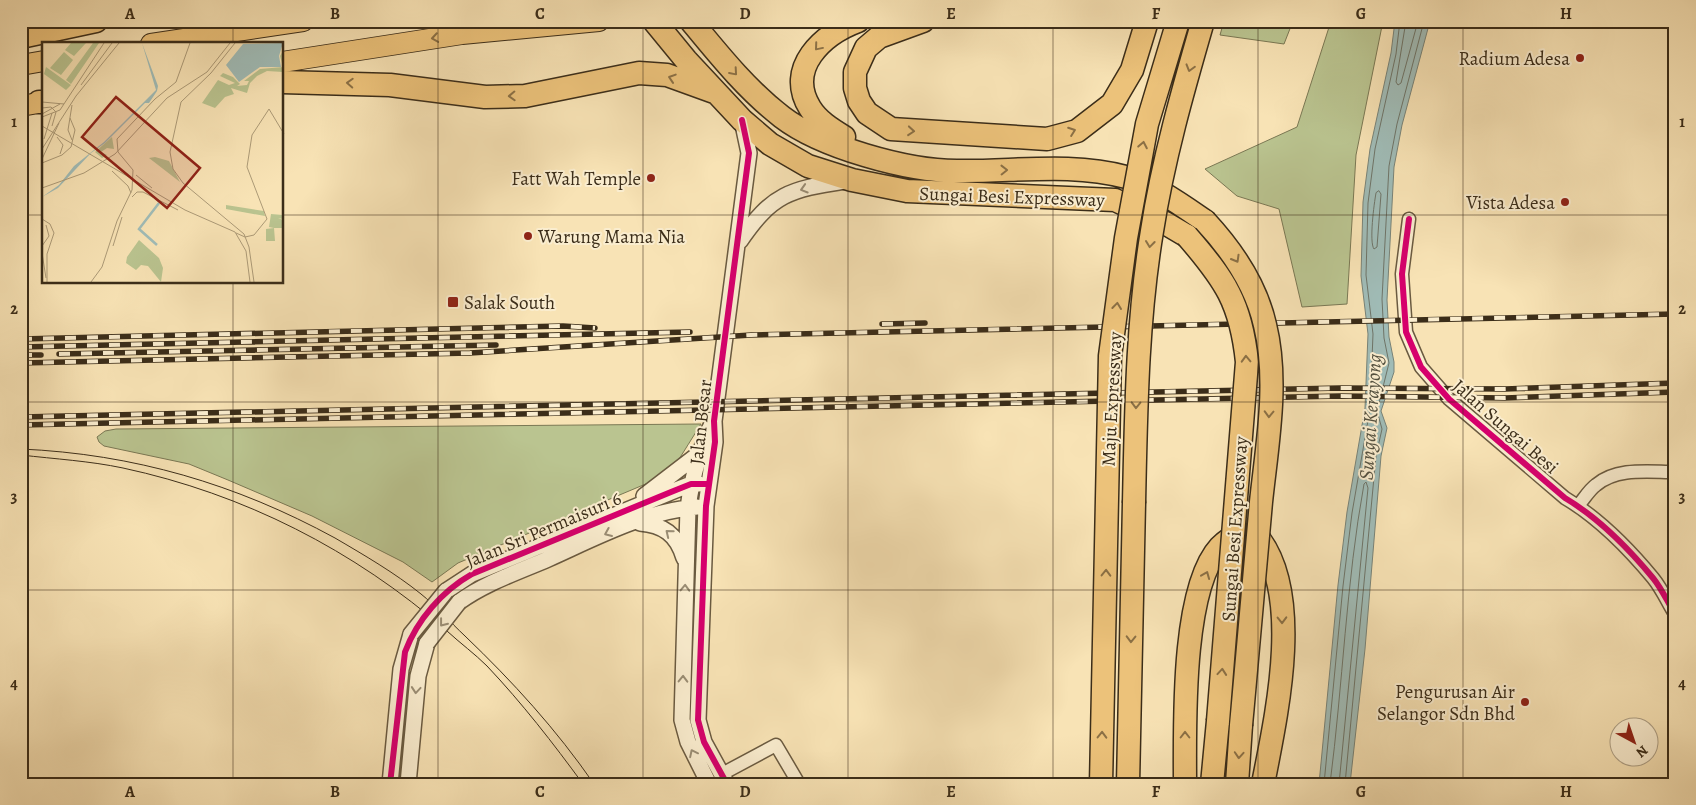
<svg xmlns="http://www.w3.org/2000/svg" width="1696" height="805" viewBox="0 0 1696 805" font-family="Alegreya,serif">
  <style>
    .green { fill: #bac490; stroke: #7a7854 }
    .water { fill: #a0bcb7; stroke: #788378 }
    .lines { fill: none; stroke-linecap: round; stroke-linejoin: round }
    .shore { stroke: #6e7468; stroke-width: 1 }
    .minor-casing { stroke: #6a5a40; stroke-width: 15 }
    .tertiary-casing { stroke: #6a5a40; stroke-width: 18 }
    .trunk-casing { stroke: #3b2d19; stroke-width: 22 }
    .motorway-casing { stroke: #3b2d19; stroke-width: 25 }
    .minor { stroke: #faedcf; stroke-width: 12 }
    .tertiary { stroke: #faedcf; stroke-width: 15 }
    .trunk { stroke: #ecc27a; stroke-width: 20 }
    .motorway { stroke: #ecc27a; stroke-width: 22 }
    .tram { stroke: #3b2d19; stroke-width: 1 }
    .rail-casing { stroke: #3b2d19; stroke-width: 5.5 }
    .rail { stroke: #faedcf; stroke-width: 4; stroke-dasharray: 11; stroke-linecap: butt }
    .tertiary-bridge-casing { stroke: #6a5a40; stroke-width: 18; stroke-linecap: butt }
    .motorway-bridge-casing { stroke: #3b2d19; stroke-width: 25; stroke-linecap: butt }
    .tertiary-bridge { stroke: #faedcf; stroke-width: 15 }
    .motorway-bridge { stroke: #ecc27a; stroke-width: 22 }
    .cycleway-casing { stroke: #faedcf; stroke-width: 9 }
    .cycleway { stroke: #d6006c; stroke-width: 6 }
    .oneway { stroke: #8b7045 }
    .oneway2 { stroke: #9a8d74 }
    .grid { fill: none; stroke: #3b2d19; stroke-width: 1; stroke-opacity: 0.55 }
    .poi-dot { fill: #8f2418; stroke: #faedcf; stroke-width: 2 }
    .labels { text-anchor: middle; stroke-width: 4; stroke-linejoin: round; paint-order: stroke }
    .poi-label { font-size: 19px; fill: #3b2d19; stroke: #faedcf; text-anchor: end }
    .street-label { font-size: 19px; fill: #3b2d19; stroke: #faedcf }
    .water-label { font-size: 20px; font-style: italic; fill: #545140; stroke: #faedcf }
    .inset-river { fill: none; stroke: #a0bcb7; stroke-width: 2.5 }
    .inset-road { fill: none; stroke: #ac9a77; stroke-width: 1 }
    .view { fill: #8f2418; fill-opacity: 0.15; stroke: #8f2418; stroke-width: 2.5 }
    .inset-edge { fill: none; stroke: #3b2d19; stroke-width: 2.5 }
    .neatline { fill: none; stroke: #3b2d19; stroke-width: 2 }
    .grid-label { font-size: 16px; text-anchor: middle; font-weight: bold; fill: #3b2d19 }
  </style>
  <rect width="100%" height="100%" fill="#f8e3b5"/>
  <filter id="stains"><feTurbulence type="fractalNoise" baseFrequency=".004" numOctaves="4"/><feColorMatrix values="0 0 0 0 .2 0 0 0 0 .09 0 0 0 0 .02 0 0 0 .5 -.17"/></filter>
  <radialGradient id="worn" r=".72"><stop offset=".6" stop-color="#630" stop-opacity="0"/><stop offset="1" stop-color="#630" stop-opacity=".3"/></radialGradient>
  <!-- green -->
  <path class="green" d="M1224,21H1293L1284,44L1220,35Z
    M1331,21H1383L1356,155L1347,304L1302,307L1279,209L1237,196L1205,169L1297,127Z
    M701,424L676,464L648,483L458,563L432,582L403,562L312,516L228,480L189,464L104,446L99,442L97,437L105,431L116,429Z"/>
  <!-- water -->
  <path class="water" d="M1395,21H1430L1402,125L1394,167L1387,300L1389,337L1394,362V372L1381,411L1387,428L1381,456L1365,649L1350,784H1319L1338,585L1347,512L1365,408L1368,334L1361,276L1363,202L1370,149L1391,53Z"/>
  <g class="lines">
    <!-- shore -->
    <path class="shore" d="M1406,21L1396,82L1398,85L1401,83L1418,21
      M1379,191L1381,194L1377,247L1374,249C1369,242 1374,204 1376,193Z
      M1324,784L1343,586L1352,513L1370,409L1373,334L1366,275L1368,203L1375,149L1396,54L1400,21
      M1330,784C1343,684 1346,583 1364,484L1366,482L1368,488L1339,784
      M1345,784L1376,456L1382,429L1377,411L1389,363L1384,338L1382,299L1389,166L1397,124L1424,21"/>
    <defs>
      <path id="minor" d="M1409,219L1402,274L1406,332L1421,367L1449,399L1565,498C1597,517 1629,549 1653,578C1662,589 1668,603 1675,614
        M1578,506C1584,499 1589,490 1596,485C1617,467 1649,472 1675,472
        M722,774L776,745L799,784"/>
      <path id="tertiary" d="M740,241C772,194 790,189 845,181
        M644,496L700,453
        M640,523C663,525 677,534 684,558
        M446,591L472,574L671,492L691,484H699
        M459,602C485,583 518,572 548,559C595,538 645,511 697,507
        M390,784L401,669L411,634
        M408,784L418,676L427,643
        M709,784L688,742L682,720L688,508C692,478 699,449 713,422
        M727,784L704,742L698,720L706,506L715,442L714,421L749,153L742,120"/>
      <path id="trunk" d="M151,44L303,21
        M282,62L462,34L599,21
        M21,65L44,61
        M21,106L44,102"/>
      <path id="motorway" d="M654,21L686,60L742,120L770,144L808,166L852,180L907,191L1115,200L1165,223L1187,236
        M691,21C719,55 747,90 782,117C821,147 907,171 957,171C1013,172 1071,162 1126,177C1151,183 1183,206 1205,221
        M923,21L879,37L866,48L855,72V88L859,101L867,113L891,129L1047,139L1077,131L1112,104L1132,70L1147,21
        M21,37L96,21
        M282,82L390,85L485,97L525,96L639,73L667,75L714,92
        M39,102H44
        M844,137C831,129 818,121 810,108C785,68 823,34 858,21
        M1128,784L1134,503
        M1185,784C1185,727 1181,589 1220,547C1226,541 1232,537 1239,534L1260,540C1303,599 1276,717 1263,784
        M1212,784L1218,721
        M1237,784L1241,725"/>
    </defs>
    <!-- minor casing -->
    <use href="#minor" class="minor-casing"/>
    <!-- tertiary casing -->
    <use href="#tertiary" class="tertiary-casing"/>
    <!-- trunk casing -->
    <use href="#trunk" class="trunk-casing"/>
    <!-- motorway casing -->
    <use href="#motorway" class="motorway-casing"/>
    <!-- minor -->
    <use href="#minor" class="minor"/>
    <!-- tertiary -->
    <use href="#tertiary" class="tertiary"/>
    <!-- trunk -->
    <use href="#trunk" class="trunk"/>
    <!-- motorway -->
    <use href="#motorway" class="motorway"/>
    <!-- tram -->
    <path class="tram" d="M21,449C134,454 236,484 335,538C364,555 395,573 421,594C436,606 450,622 465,636C513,682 556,729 594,784
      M21,455C55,459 90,461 123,468C244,494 354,550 447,631C460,643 475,654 487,666C522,703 553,743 583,784"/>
    <defs>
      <path id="rail" d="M882,324L925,323
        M21,339L563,326L595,328
        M21,347L690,332
        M59,354L496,345
        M21,355H41
        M21,363L470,353L751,335L1675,314
        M21,417L1340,388L1505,389L1675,383
        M21,425L1340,396L1505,398L1675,392"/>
    </defs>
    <!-- rail casing -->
    <use href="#rail" class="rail-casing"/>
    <!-- rail -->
    <use href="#rail" class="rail"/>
    <defs>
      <path id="tertiary-bridge" d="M411,634L446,591
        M427,643L459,602"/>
      <path id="motorway-bridge" d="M1205,221C1232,250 1256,285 1265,325C1279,382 1267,445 1261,502C1254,577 1248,651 1241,725
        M1187,236C1225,280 1241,303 1247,362L1218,721
        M1134,503C1136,412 1137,321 1152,231C1163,160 1183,90 1203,21
        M1101,784L1110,356L1126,238L1147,124L1178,21"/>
    </defs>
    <!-- tertiary-bridge casing -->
    <use href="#tertiary-bridge" class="tertiary-bridge-casing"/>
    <!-- motorway-bridge casing -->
    <use href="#motorway-bridge" class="motorway-bridge-casing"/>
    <!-- tertiary-bridge -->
    <use href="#tertiary-bridge" class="tertiary-bridge"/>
    <!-- motorway-bridge -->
    <use href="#motorway-bridge" class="motorway-bridge"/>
    <defs>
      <path id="cycleway" d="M1409,219L1402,274L1406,332L1421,367L1449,399L1565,498C1597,517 1629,549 1653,578C1662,589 1668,603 1675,614
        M390,784L405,652C417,620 442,591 472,574L671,492L691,484H708
        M727,784L704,742L698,720L706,506L715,442L714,421L749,153L742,120"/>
    </defs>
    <!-- cycleway casing -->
    <use href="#cycleway" class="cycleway-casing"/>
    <!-- cycleway -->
    <use href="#cycleway" class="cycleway"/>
  </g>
  <!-- one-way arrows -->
  <defs><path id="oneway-chevron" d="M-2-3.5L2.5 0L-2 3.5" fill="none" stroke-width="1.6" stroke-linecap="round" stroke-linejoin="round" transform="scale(1.25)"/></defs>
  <g class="oneway">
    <use href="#oneway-chevron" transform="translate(435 38) rotate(171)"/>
    <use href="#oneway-chevron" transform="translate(818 47) rotate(130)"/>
    <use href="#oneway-chevron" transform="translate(1190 68) rotate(106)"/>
    <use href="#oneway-chevron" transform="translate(734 72) rotate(49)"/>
    <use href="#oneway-chevron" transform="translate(672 78) rotate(-162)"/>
    <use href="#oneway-chevron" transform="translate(350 83) rotate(-177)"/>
    <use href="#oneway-chevron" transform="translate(512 96) rotate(178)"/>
    <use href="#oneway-chevron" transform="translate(911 131) rotate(5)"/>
    <use href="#oneway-chevron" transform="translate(1072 131) rotate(-20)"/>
    <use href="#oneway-chevron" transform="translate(1143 145) rotate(-79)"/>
    <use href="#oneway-chevron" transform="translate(1004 170) rotate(-1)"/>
    <use href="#oneway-chevron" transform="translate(1150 244) rotate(97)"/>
    <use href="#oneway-chevron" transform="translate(1236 259) rotate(60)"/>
    <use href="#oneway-chevron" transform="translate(1117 306) rotate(-83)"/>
    <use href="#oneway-chevron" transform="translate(1246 359) rotate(-92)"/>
    <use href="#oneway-chevron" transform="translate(1136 405) rotate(91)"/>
    <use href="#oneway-chevron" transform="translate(1269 414) rotate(92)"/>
    <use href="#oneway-chevron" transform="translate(1106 573) rotate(-89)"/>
    <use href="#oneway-chevron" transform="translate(1206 575) rotate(-68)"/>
    <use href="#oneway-chevron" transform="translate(1282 620) rotate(89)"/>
    <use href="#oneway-chevron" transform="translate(1131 639) rotate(91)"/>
    <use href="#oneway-chevron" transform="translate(1222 672) rotate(-85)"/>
    <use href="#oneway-chevron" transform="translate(1102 735) rotate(-89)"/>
    <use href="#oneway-chevron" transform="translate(1185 735) rotate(-90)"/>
    <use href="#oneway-chevron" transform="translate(1239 755) rotate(94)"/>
  </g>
  <g class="oneway2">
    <use href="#oneway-chevron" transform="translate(804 189) rotate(163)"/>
    <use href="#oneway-chevron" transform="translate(608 533) rotate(157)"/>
    <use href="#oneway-chevron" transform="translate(669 533) rotate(-141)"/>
    <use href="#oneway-chevron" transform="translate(685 588) rotate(-88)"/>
    <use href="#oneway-chevron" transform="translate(443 623) rotate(128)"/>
    <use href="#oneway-chevron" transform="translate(683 679) rotate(-89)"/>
    <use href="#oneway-chevron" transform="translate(416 690) rotate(95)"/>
    <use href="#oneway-chevron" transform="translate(693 753) rotate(-116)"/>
  </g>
  <!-- grid -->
  <path class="grid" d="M233,21V44M438,21V784M643,21V784M848,21V784M1053,21V784M1258,21V784M1463,21V784M21,215H44M282,215H1675M233,282V784M21,402H1675M21,590H1675"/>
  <!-- markers -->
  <g class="poi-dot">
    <circle cx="1580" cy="58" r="5"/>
    <circle cx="651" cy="178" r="5"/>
    <circle cx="1565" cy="202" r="5"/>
    <circle cx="528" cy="236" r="5"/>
    <rect x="447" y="296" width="12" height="12" rx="2.5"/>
    <circle cx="1525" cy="702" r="5"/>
  </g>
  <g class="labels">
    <!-- poi labels -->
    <g class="poi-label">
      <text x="1570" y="65">Radium Adesa</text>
      <text x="641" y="185">Fatt Wah Temple</text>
      <text x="1555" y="209">Vista Adesa</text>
      <text x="538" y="243" text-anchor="start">Warung Mama Nia</text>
      <text x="464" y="309" text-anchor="start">Salak South</text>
      <text x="1515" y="698">Pengurusan Air<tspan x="1515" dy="22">Selangor Sdn Bhd</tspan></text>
    </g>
    <!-- street labels -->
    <g class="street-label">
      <text transform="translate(1012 196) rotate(2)" y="7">Sungai Besi Expressway</text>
      <text transform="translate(1111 399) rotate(-87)" y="7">Maju Expressway</text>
      <text transform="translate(700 422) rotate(-84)" y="7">Jalan Besar</text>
      <text transform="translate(1506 426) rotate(41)" y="7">Jalan Sungai Besi</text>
      <text transform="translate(543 529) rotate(-23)" y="7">Jalan Sri Permaisuri 6</text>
      <text transform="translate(1234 529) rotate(-86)" y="7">Sungai Besi Expressway</text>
    </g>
    <!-- water labels -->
    <g class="water-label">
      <text transform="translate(1370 417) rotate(-86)" y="7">Sungai Kerayong</text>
    </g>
  </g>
  <!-- overview -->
  <g transform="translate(42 42)">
    <rect width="241" height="241" fill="#f8e3b5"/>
    <path d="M29,1H44L32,14L23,8ZM51,1H57L29,42L24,38ZM241,9V30L225,29L215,34L208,41L205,51L189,46L192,52L183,55L173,66L160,61L176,38L187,43L193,41L178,34L181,31L191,35L198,42L195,44L205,43L207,39H202L218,27L241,25L238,14ZM22,10L31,18L19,33L8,26ZM4,25L29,43L24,48L2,32ZM70,95L72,107L65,106L59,110L65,113L60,116L53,110ZM113,115L127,119L138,140L107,116ZM184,163L222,169L223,174L184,167ZM229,172L241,173V177L236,176L241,178V186H232L233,199H224V187L232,186L227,185ZM97,198L117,216L121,226L119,240L106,224L99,223L94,228L84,221L85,215Z" fill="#bac490"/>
    <path d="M100,1L116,44L115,49L107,61H103L63,101L49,111L16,146L0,155L17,143L32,124L62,100L114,48ZM241,1L237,14L239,25H218L197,40L184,23L201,2Z" fill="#a0bcb7"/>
    <path class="inset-river" d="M115,203L97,187L117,161"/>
    <path class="inset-road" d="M193,1L169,31L139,60L128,110L131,127L141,141L202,192L207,205L212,240M39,43L70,1M0,60L22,62M30,63L26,88L30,98M0,66L9,65L14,70L10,84M0,72L18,62M0,75L18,68L62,1M0,84L143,168L193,190L204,209L208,240M15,95L21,103L18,112M2,97L10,71M0,107L34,54L77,1M0,117L17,81M0,121L20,113L29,105L33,88L28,76M70,129L86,144L89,151M94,133L110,146M0,146L42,131L73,112L125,56L165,30L188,1M90,155L95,150H101L136,168M0,177L8,182L12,191L5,212V240M194,191L203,195L212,193L225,177L205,125L210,93L227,67L242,92M0,204L7,194L4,183M71,204L80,175M0,211L4,236M49,240L60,225L75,179L90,148L91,128L76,110L75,97L113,57L134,40L148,1"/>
    <path class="view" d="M74,55L158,126L125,166L40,95Z"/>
    <rect width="241" height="241" class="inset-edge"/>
  </g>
  <!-- margin -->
  <rect width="1696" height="805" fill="none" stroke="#f8e3b5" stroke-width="55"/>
  <!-- north arrow -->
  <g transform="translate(1634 742) rotate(140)"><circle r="24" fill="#faedcf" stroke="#aea086"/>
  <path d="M0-4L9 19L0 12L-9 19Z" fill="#8f2418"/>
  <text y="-8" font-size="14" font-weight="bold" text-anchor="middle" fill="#3b2d19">N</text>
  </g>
  <rect x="28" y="28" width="1640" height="750" class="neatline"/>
  <g class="grid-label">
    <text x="130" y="19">A</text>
    <text x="335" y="19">B</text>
    <text x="540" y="19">C</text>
    <text x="745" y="19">D</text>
    <text x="951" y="19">E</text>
    <text x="1156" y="19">F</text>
    <text x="1361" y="19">G</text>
    <text x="1566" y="19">H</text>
    <text x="14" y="127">1</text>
    <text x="1682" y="127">1</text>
    <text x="14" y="314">2</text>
    <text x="1682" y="314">2</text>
    <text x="14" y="502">3</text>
    <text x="1682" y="502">3</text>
    <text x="14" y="689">4</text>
    <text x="1682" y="689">4</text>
    <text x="130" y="797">A</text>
    <text x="335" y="797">B</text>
    <text x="540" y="797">C</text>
    <text x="745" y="797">D</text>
    <text x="951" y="797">E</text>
    <text x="1156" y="797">F</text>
    <text x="1361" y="797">G</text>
    <text x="1566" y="797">H</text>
  </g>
  <rect width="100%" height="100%" filter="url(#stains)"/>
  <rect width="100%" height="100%" fill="url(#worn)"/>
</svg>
